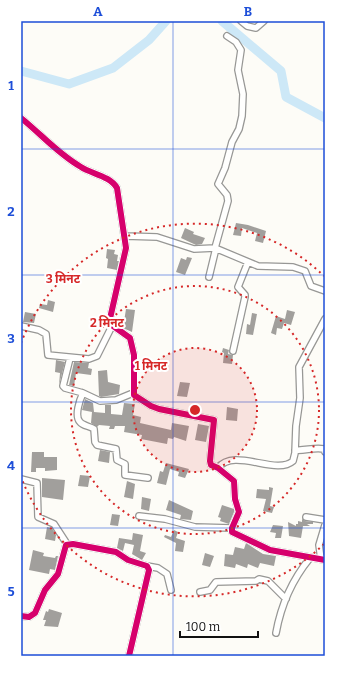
<svg xmlns="http://www.w3.org/2000/svg" width="346" height="677" viewBox="0 0 346 677" font-family="Bitter,'Noto Sans Devanagari',serif">
  <style>
    .lines { fill: none; stroke-linecap: round; stroke-linejoin: round }
    .river { stroke: #cde8f7; stroke-width: 9 }
    .building { fill: #a19f9c }
    .minor-casing { stroke: #979795; stroke-width: 8 }
    .minor { stroke: #fffffe; stroke-width: 5.5 }
    .cycleway-casing { stroke: #fff; stroke-width: 8 }
    .cycleway { stroke: #d6006c; stroke-width: 6 }
    .grid { fill: none; stroke: #1d4ed8; stroke-width: 1; stroke-opacity: 0.55 }
    .ring { fill: none; stroke: #d62828; stroke-width: 2; stroke-dasharray: 2 4 }
    .centre { fill: #d62828; stroke: #fff; stroke-width: 2 }
    .ring-label { font-size: 12px; text-anchor: middle; font-weight: bold; fill: #d62828; stroke: #fff; stroke-width: 4; stroke-linejoin: round; paint-order: stroke }
    .neatline { fill: none; stroke: #1d4ed8; stroke-width: 1.5 }
    .grid-label { font-size: 13px; text-anchor: middle; font-weight: bold; fill: #1d4ed8 }
  </style>
  <rect width="100%" height="100%" fill="#fdfcf7"/>
  <g class="lines">
    <!-- river -->
    <path class="river" d="M222,21L281,71L286,97L325,118
      M21,71L69,84L113,68L149,40L166,21"/>
  </g>
  <!-- building -->
  <path class="building" d="M236,223L248,225L266,231L263,243L255,241L257,233L242,228L241,236L233,235Z
    M185,228L194,232L193,234L205,238L202,244L196,245L181,238Z
    M107,249L115,250L114,254L118,255L117,261H119L117,270L107,268L108,259L106,258Z
    M187,257L192,258L185,275L176,272L181,258L186,260Z
    M48,300L55,302L53,312L39,308L40,304L47,305Z
    M126,309L135,310L132,332L123,328Z
    M287,310L295,312L291,325L284,323L282,329L277,328L276,335L271,333L276,316L285,319Z
    M25,312L36,314L34,323L23,322Z
    M252,313L257,314L253,335L246,334L247,324L250,325Z
    M223,348L229,350L228,354L233,355L232,364L223,363L224,353L222,352Z
    M56,360L65,362L59,385L60,373L55,372Z
    M74,362L89,363L88,368L92,369L91,375L76,373L74,386L69,385Z
    M107,370L108,382L120,385L119,394L101,397L99,396L98,371Z
    M180,382L190,383L187,397L177,396Z
    M85,399L93,403L94,412L105,413V405H111V414L122,415L124,403L135,404L133,415L141,417L140,423L171,430L172,423L189,426L186,441L174,437L173,439L168,438L167,444L141,439L142,435L124,432L125,426H115L114,429H109L110,426L99,425L97,427L91,423L92,412L82,410Z
    M227,407L238,409L237,421L226,420Z
    M198,424L209,426L206,442L195,440Z
    M100,450L110,452L109,463L98,461Z
    M32,452H44V457H57V470L45,471V468H36V472H31Z
    M166,463L189,469L185,478L178,476L179,472L170,469L166,485L157,483L160,471L163,472Z
    M80,475L90,476L88,487L78,486Z
    M42,478L65,480L63,500L42,497Z
    M127,481L135,484L133,499L124,497Z
    M269,487L273,488L270,506L274,507L272,513L263,511L266,499L256,498L257,489L269,490Z
    M142,497L151,499L149,511L141,509Z
    M169,500L193,511L191,520L180,519L181,515L166,510Z
    M222,505L234,509V512L229,524L220,521L221,518L218,517Z
    M112,514L120,515L118,526L110,525Z
    M302,519L305,521L313,522V524H307L310,526H303L301,538L289,536L288,522L296,526V524H298V521L302,522Z
    M273,525L283,526L281,538H275L276,533L270,532Z
    M47,527L52,528L56,535L55,541L45,539Z
    M174,530L178,532L176,538L185,541L183,552L175,551L176,543L164,537L165,535L171,537Z
    M133,533L143,535L140,551L146,553L142,560L132,554L134,545L125,543L123,551L117,548L119,538L132,540Z
    M246,543L263,554L276,556L274,566L260,563L258,568L248,564L247,568L236,564L235,568L224,566L225,554L233,555L235,547L244,549Z
    M33,550L44,553L43,556L55,558L56,556H58L55,570L50,569L49,574L29,570Z
    M205,553L214,556L210,567L202,565Z
    M49,609L62,613L58,627L44,626L46,620H43L46,611L48,612Z"/>
  <g class="lines">
    <defs>
      <path id="minor" d="M241,21L247,26L256,28L264,21
        M21,118C41,134 58,154 81,167C92,174 110,176 117,188L126,248L109,323L130,338L134,355V395L151,406L159,409L214,420L210,461L211,465L218,468L234,481L235,499L239,512L232,528V532L270,550L325,560
        M125,236L157,237L194,249L215,248L258,266L293,267L305,271L311,286L325,291
        M215,248L228,201L227,195L218,184L225,168L232,142L239,129L242,116L243,94L238,70L241,50L236,42L227,36
        M209,277L216,248
        M21,326L39,330L46,334L48,355L89,359L97,356L112,326
        M233,351L245,297V295L238,287L248,262
        M70,358L63,386L65,388L83,393L100,401L116,400L133,393
        M83,393C80,399 74,416 80,422C83,426 90,426 94,429L95,442L97,445L116,449L117,460L125,464V475L148,478
        M295,450C305,451 314,447 324,449L325,452
        M218,468C234,447 276,476 293,461L295,453L296,426L300,398L299,367L325,319
        M21,479L37,483L38,517L54,524L67,544
        M139,516L165,519L195,527L232,528
        M306,517L325,520
        M321,559L319,545L325,525
        M147,566L158,568L167,574L171,590
        M200,592L210,590L216,582L256,581L259,579L268,581L286,599
        M21,616L29,617L35,613L45,590L58,574L66,545L73,544L116,552L128,560L147,566L149,570L129,656
        M276,633C281,605 292,580 310,558"/>
    </defs>
    <!-- minor casing -->
    <use href="#minor" class="minor-casing"/>
    <!-- minor -->
    <use href="#minor" class="minor"/>
    <defs>
      <path id="cycleway" d="M21,118C41,134 58,154 81,167C92,174 110,176 117,188L126,248L109,323L130,338L134,355V395L151,406L159,409L214,420L210,461L211,465L218,468L234,481L235,499L239,512L232,528V532L270,550L325,560
        M21,616L29,617L35,613L45,590L58,574L66,545L73,544L116,552L128,560L147,566L149,570L129,656"/>
    </defs>
    <!-- cycleway casing -->
    <use href="#cycleway" class="cycleway-casing"/>
    <!-- cycleway -->
    <use href="#cycleway" class="cycleway"/>
  </g>
  <!-- grid -->
  <path class="grid" d="M173,21V656M21,149H325M21,275H325M21,402H325M21,528H325"/>
  <!-- distance rings -->
  <circle cx="195" cy="410" r="62" fill="#d62828" fill-opacity=".12"/>
  <g class="ring">
    <circle cx="195" cy="410" r="62"/>
    <circle cx="195" cy="410" r="124"/>
    <path d="M324 544A186 186 0 0 1 21 477M21 343A186 186 0 0 1 324 276"/>
  </g>
  <circle cx="195" cy="410" r="6" class="centre"/>
  <g class="ring-label">
    <text x="63" y="283">3 मिनट</text>
    <text x="107" y="327">2 मिनट</text>
    <text x="151" y="370">1 मिनट</text>
  </g>
  <!-- border -->
  <rect width="346" height="677" fill="none" stroke="#ffffff" stroke-width="44"/>
  <!-- scale -->
  <path d="M180 631v6h78v-6" fill="none" stroke="#111111" stroke-width="2"/>
  <text x="186" y="631" font-size="12" fill="#111111" stroke="#ffffff" stroke-width="3" paint-order="stroke">100 m</text>
  <rect x="22" y="22" width="302" height="633" class="neatline"/>
  <g class="grid-label">
    <text x="98" y="16">A</text>
    <text x="248" y="16">B</text>
    <text x="11" y="90">1</text>
    <text x="11" y="216">2</text>
    <text x="11" y="343">3</text>
    <text x="11" y="470">4</text>
    <text x="11" y="596">5</text>
  </g>
</svg>
